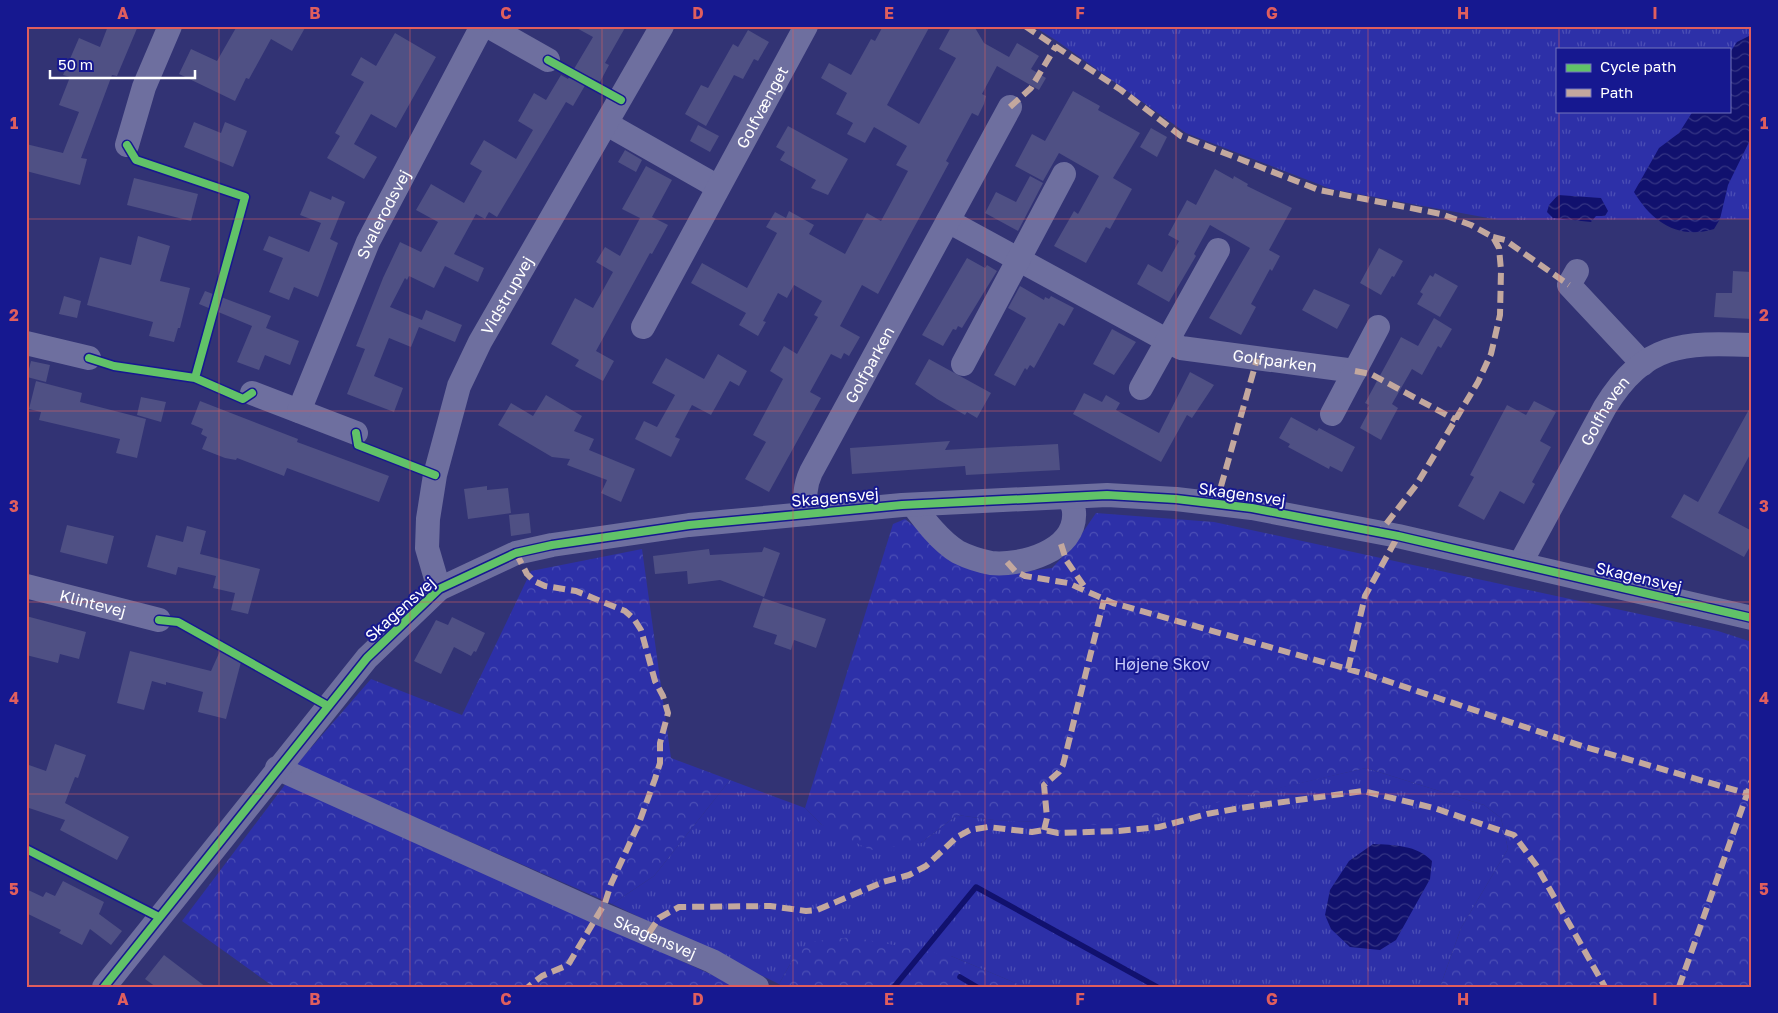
<svg xmlns="http://www.w3.org/2000/svg" width="1778" height="1013" viewBox="0 0 1778 1013" font-family="'Golos Text',sans-serif">
  <style>
    .grass { fill: url(#grass-tufts); fill-rule: evenodd }
    .forest { fill: url(#forest-crowns) }
    .water { fill: url(#water-waves) }
    .lines { fill: none; stroke-linecap: round; stroke-linejoin: round }
    .stream { stroke: #11116e; stroke-width: 5.5 }
    .building { fill: #4f5084 }
    .minor { stroke: #6e6f9f; stroke-width: 24 }
    .quiet { stroke: #c3a89e; stroke-width: 6; stroke-dasharray: 12 6; stroke-linecap: butt }
    .cycleway-casing { stroke: #161890; stroke-width: 11 }
    .cycleway { stroke: #61c268; stroke-width: 8 }
    .grid { fill: none; stroke: #e05e5e; stroke-width: 1; stroke-opacity: 0.55 }
    .labels { text-anchor: middle; stroke-width: 4; stroke-linejoin: round; paint-order: stroke }
    .street-label { font-size: 16px; fill: #fff; stroke: #161890 }
    .park-label { font-size: 16px; fill: #cacbfb; stroke: #161890 }
    .neatline { fill: none; stroke: #e05e5e; stroke-width: 2 }
    .grid-label { font-size: 16px; text-anchor: middle; font-weight: bold; fill: #e05e5e }
  </style>
  <defs>
    <pattern id="grass-tufts" width="24" height="20" patternUnits="userSpaceOnUse" patternTransform="scale(1.25)"><rect width="24" height="20" fill="#2d30a8"/><path d="M3 7l-1-3M5 7V3M7 7l1-3M15 17l-1-3M17 17v-4M19 17l1-3" fill="none" stroke="#4c4fb5"/></pattern>
    <pattern id="forest-crowns" width="20" height="18" patternUnits="userSpaceOnUse" patternTransform="scale(1.25)"><rect width="20" height="18" fill="#2d30a8"/><path d="M2 6a3 3 0 1 1 6 0M12 15a3 3 0 1 1 6 0" fill="none" stroke="#4c4fb5"/></pattern>
    <pattern id="water-waves" width="16" height="10" patternUnits="userSpaceOnUse" patternTransform="scale(1.25)"><rect width="16" height="10" fill="#11116e"/><path d="M0 5q4-4 8 0t8 0" fill="none" stroke="#353584"/></pattern>
  </defs>
  <rect width="100%" height="100%" fill="#323374"/>
  <!-- grass -->
  <path class="grass" d="M1033,26H1752V219L1499,220L1331,189L1186,133L1057,41ZM1557,49H1729V111H1557Z
    M1366,768L1484,805L1501,818L1508,849L1461,928L1440,987H1025L951,956L794,957L779,984L612,904L654,876L730,780L805,808L822,825L921,843L957,815L994,820L1115,825Z"/>
  <!-- forest -->
  <path class="forest" d="M1096,513L1214,522L1718,631L1752,642V987H1440L1461,928L1508,849L1501,818L1484,805L1366,768L1115,826L994,820L957,815L921,843L870,850L822,825L805,808L893,524L905,519L960,562L995,575L1052,568L1074,545Z
    M642,549L671,758L730,780L654,876L612,904L296,765L371,679L462,715L531,571Z
    M287,782L730,983L736,987H274L182,921Z
    M852,937L951,956L1025,987H782L779,984L794,957L809,942Z"/>
  <!-- water -->
  <path class="water" d="M1749,36L1752,37V136L1728,185L1720,219L1714,229C1678,240 1652,222 1634,192L1659,148L1679,133L1693,111H1729V54L1737,42Z
    M1558,195L1601,198L1608,211L1605,216H1596L1591,222L1553,218L1547,212L1549,205Z
    M1373,844C1394,845 1417,845 1432,861L1430,879L1396,940L1380,950L1350,947L1331,929L1325,915L1330,890L1349,861Z"/>
  <g class="lines">
    <!-- stream -->
    <path class="stream" d="M960,977L977,987
      M894,987L976,887L1157,987"/>
  </g>
  <!-- building -->
  <path class="building" d="M108,26H138L117,76L112,75L81,158L87,159L80,185L26,171V144L63,153L79,112L59,105L70,77L63,75L79,38L100,47Z
    M237,26H306L292,51L271,39L249,79L246,78L235,101L179,74L191,49L217,61Z
    M573,26H626L605,63L609,65L600,82L590,77L573,106L566,102L497,217L489,212L485,219L476,214L454,254L484,268L478,282L445,266L434,288L409,276L407,280L405,278L390,307L422,320L426,310L462,325L455,342L419,327L411,347L389,338L374,376L403,388L394,412L347,394L365,349L356,346L383,278L400,242L421,252L438,222L416,210L431,184L464,203L482,171L470,164L484,140L516,159L533,130L518,121L534,93L546,100L561,75L568,79L593,37Z
    M883,26H930L887,105L919,124L956,58L939,49L951,27L974,26L984,43L1009,57L1017,43L1039,56L1031,69L1046,78L1039,90L997,66L982,94L986,96L984,104L978,116L972,113L946,161L949,163L878,294L862,285L840,326L860,337L849,356L844,353L841,359L831,354L810,392L821,398L769,492L745,479L766,442L753,435L783,379L770,371L784,346L797,354L818,317L814,315L822,301L794,285L787,298L778,293L763,321L766,322L758,336L739,325L746,313L691,283L702,263L747,288L777,233L766,227L775,212L786,218L789,211L814,225L809,234L845,254L867,213L881,221L908,171L896,165L907,146L874,127L865,143L847,134L853,123L836,114L847,93L821,78L829,63L851,75L871,39L875,41Z
    M748,30L769,42L758,61L754,59L743,79L734,75L706,126L685,114L701,85L708,88L733,44L738,47Z
    M395,33L436,57L396,128L371,114L354,144L377,157L364,179L327,158L340,136L335,133L364,82L351,75L361,57L376,66Z
    M1073,91L1100,106L1098,110L1140,133L1113,178L1132,189L1110,229L1106,227L1086,263L1054,246L1074,211L1078,214L1099,176L1059,153L1043,181L1015,166L1032,134L1045,141Z
    M194,122L221,133L225,122L247,131L233,167L184,147Z
    M698,125L719,136L710,152L690,141Z
    M788,126L848,159L828,195L811,188L816,180L780,160L785,152L776,147Z
    M1151,128L1167,137L1157,157L1140,147Z
    M625,150L642,160L636,172L618,162Z
    M646,166L672,180L652,217L668,225L652,254L650,253L596,351L614,361L603,381L575,366L579,360L551,344L575,298L593,308L613,272L596,262L605,247L620,256L640,218L622,209Z
    M1215,169L1233,179L1234,176L1248,184L1247,186L1292,208L1269,250L1280,256L1272,271L1270,269L1251,304L1256,307L1241,335L1209,318L1250,248L1210,225L1194,254L1196,256L1169,302L1137,284L1148,264L1162,272L1179,241L1168,235L1187,200L1196,205Z
    M1030,176L1043,183L1018,231L985,213L996,192L1016,202Z
    M134,178L198,194L191,221L127,205Z
    M310,191L331,200L332,196L345,202L330,239L338,243L318,297L294,287L289,300L269,292L283,258L263,250L269,236L309,252L321,223L300,215Z
    M138,236L170,246L160,281L190,288L180,328H178L174,342L149,336L153,322L87,305L100,257L131,265Z
    M1379,248L1403,261L1394,277L1392,276L1381,295L1360,283Z
    M967,258L985,268L987,265L997,271L962,328L958,326L956,330L953,329L943,346L922,335Z
    M1733,271L1752,272V319L1714,317L1716,293H1732Z
    M1435,273L1458,286L1440,317L1417,304L1423,294L1420,292L1430,275L1433,277Z
    M1020,286L1044,300L1045,297L1049,299L1051,296L1074,308L1064,326L1059,323L1034,368L1030,365L1027,370L1025,368L1015,386L994,375L1026,318L1008,308Z
    M1314,289L1350,305L1337,329L1302,310Z
    M205,291L271,316L266,328L299,341L290,365L265,355L259,370L237,362L252,326L199,304Z
    M64,296L81,301L77,318L59,314Z
    M1434,318L1452,329L1441,348L1438,346L1422,375L1412,369L1392,404L1398,408L1381,440L1360,428L1369,411L1367,409L1369,405L1365,403L1401,337L1418,346Z
    M1112,329L1136,342L1114,375L1093,364Z
    M718,354L747,371L739,386L730,381L711,415L692,405L675,437L680,439L671,457L635,439L644,421L657,427L675,395L652,383L666,358L704,379Z
    M929,359L991,393L977,418L967,412L965,415L937,399L915,384Z
    M31,361L50,365L46,382L27,377Z
    M1190,372L1214,385L1192,418L1187,415L1161,462L1073,414L1084,393L1102,402L1106,395L1120,403L1116,410L1159,433Z
    M36,381L82,393L80,402L146,419L137,458L116,453L120,439L39,420L41,412L29,409Z
    M546,395L582,416L574,431L594,439L589,450L635,469L621,502L601,493L607,480L567,465L570,459L552,457L498,425L511,403L533,416Z
    M141,397L166,402L161,422L137,415Z
    M200,401L298,439L297,442L389,476L379,502L287,468L284,476L237,458L236,460L225,458L202,449L207,437L201,434L203,429L191,424Z
    M1534,401L1556,412L1540,441L1551,447L1532,482L1535,484L1524,504L1500,491L1484,520L1458,506L1474,477L1470,475L1507,405L1526,415Z
    M1752,404V451L1718,513L1752,531V543L1744,557L1671,517L1684,494L1698,502Z
    M1291,417L1317,431L1319,428L1355,447L1342,472L1330,466L1329,469L1288,447L1290,444L1279,438Z
    M950,441L945,450L1058,444L1060,470L966,475L965,466L852,474L850,448Z
    M487,486V490L508,488L511,513L468,519L464,489Z
    M529,513L531,533L511,536L509,515Z
    M67,525L114,536L107,564L60,552Z
    M187,526L206,531L200,554L260,569L248,614L231,610L235,593L213,588L216,576L178,567L176,575L147,567L156,535L183,542Z
    M764,547L780,553L764,597L720,580L688,584L687,571L655,574L653,556L709,549L710,555L762,552Z
    M763,598L826,619L816,648L794,640L791,650L774,644L777,635L753,627Z
    M26,616L86,632L79,659L60,654L58,663L26,655Z
    M452,617L485,633L476,652L474,651L471,656L454,647L441,674L414,661L436,620L448,625Z
    M130,651L211,671L220,651L241,662L226,719L198,712L203,692L166,682V685L152,681L144,710L117,703Z
    M55,744L86,755L78,778L75,777L65,803L129,837L117,860L60,830L65,820L26,807V764L46,771Z
    M63,881L104,902L99,914L122,931L111,945L90,929L82,945L59,933L61,930L26,913V889L43,897L46,892L55,896Z
    M164,955L206,987H156L145,979Z"/>
  <g class="lines">
    <!-- minor -->
    <g class="minor">
      <path d="M488,26L548,60"/>
      <path d="M607,124L718,187"/>
      <path d="M127,145L144,87L170,26"/>
      <path id="s1" d="M948,221L1181,348L1355,371"/>
      <path d="M1577,271L1569,285L1643,364"/>
      <path id="s2" d="M643,327L806,26"/>
      <path d="M26,343L89,358"/>
      <path d="M963,364L1064,174"/>
      <path d="M1141,388L1218,250"/>
      <path d="M252,393L356,433"/>
      <path id="s3" d="M299,411L368,242L482,26"/>
      <path d="M1332,414L1378,327"/>
      <path d="M913,505C925,521 940,541 958,552C968,557 981,561 991,563C1021,566 1077,551 1074,512C1074,508 1071,502 1070,497"/>
      <path id="s4" d="M806,514C805,498 804,487 811,472L1010,107"/>
      <path id="s5" d="M1520,564L1605,407C1644,343 1683,342 1752,345"/>
      <path id="s6" d="M26,586L159,620"/>
      <path id="s7" d="M439,589L427,548L428,519L435,475L459,386L480,342L662,26"/>
      <path id="s8" d="M277,768L599,913L712,961L757,987"/>
      <path d="M104,987L367,658L439,589L516,553L552,545L689,525L902,505L1107,495L1176,499L1252,508L1398,536L1752,618"/>
    </g>
    <!-- quiet -->
    <path class="quiet" d="M1025,26L1121,90L1181,136L1319,190L1441,214L1471,225L1493,237L1499,248L1501,270L1500,315L1491,354L1478,382L1417,484L1380,532
      M1010,107L1031,88L1056,46
      M1493,237L1505,240L1569,285
      M1355,371L1371,374L1456,420
      M1216,504L1257,359
      M1061,544L1066,560L1086,589
      M516,553L527,574L534,581L545,586L576,591L625,611L634,619L641,630L655,681L663,696L668,713L660,743V763L655,779L639,823L611,884L605,903L568,965L542,976L528,987
      M1007,562L1015,571L1025,576L1068,583L1113,603L1369,675L1582,746L1752,795
      M1348,669L1365,596L1398,536
      M1044,830L1047,818L1044,785L1059,772L1063,765L1104,600
      M649,933L659,918L679,907L770,906L806,911L817,910L883,882L909,875L926,866L957,837L970,830L988,827L1032,832L1044,830L1058,833L1118,831L1159,827L1207,814L1240,808L1363,791L1434,808L1514,835L1536,865L1605,987
      M1679,987L1752,780"/>
    <defs>
      <path id="cycleway" d="M548,60L621,100
        M127,145L136,160L245,197L195,378
        M89,358L114,366L195,378L243,399L252,393
        M356,433L358,445L435,475
        M159,620L178,622L328,706
        M26,849L159,917
        M104,987L367,658L439,589L516,553L552,545L689,525L902,505L1107,495L1176,499L1252,508L1398,536L1752,618"/>
    </defs>
    <!-- cycleway casing -->
    <use href="#cycleway" class="cycleway-casing"/>
    <!-- cycleway -->
    <use href="#cycleway" class="cycleway"/>
  </g>
  <!-- grid -->
  <path class="grid" d="M219,26V987M410,26V987M602,26V987M793,26V987M985,26V987M1176,26V987M1368,26V987M1559,26V49M1559,111V987M26,219H1752M26,411H1752M26,602H1752M26,794H1752"/>
  <g class="labels">
    <!-- street labels -->
    <g class="street-label">
      <text dy="6" stroke="none"><textPath href="#s2" startOffset="250">Golfvænget</textPath></text>
      <text dy="6" stroke="none"><textPath href="#s3" startOffset="214">Svalerodsvej</textPath></text>
      <text dy="6" stroke="none"><textPath href="#s7" startOffset="311">Vidstrupvej</textPath></text>
      <text dy="6" stroke="none"><textPath href="#s1" startOffset="360">Golfparken</textPath></text>
      <text dy="6" stroke="none"><textPath href="#s4" startOffset="165">Golfparken</textPath></text>
      <text dy="6" stroke="none"><textPath href="#s5" startOffset="175">Golfhaven</textPath></text>
      <text transform="translate(1242 494) rotate(8)" y="6">Skagensvej</text>
      <text transform="translate(835 497) rotate(-5)" y="6">Skagensvej</text>
      <text transform="translate(1639 577) rotate(13)" y="6">Skagensvej</text>
      <text dy="6" stroke="none"><textPath href="#s6" startOffset="69">Klintevej</textPath></text>
      <text transform="translate(400 609) rotate(-42)" y="6">Skagensvej</text>
      <text dy="6" stroke="none"><textPath href="#s8" startOffset="414">Skagensvej</textPath></text>
    </g>
    <!-- park labels -->
    <g class="park-label">
      <text x="1162" y="670">Højene Skov</text>
    </g>
  </g>
  <!-- border -->
  <rect width="1778" height="1013" fill="none" stroke="#161890" stroke-width="55"/>
  <!-- legend -->
  <rect x="1556" y="48" width="175" height="65" fill="#161890" stroke="#7374bc"/>
  <rect x="1566" y="64" width="25" height="8" fill="#61c268" stroke="#7374bc"/>
  <text x="1600" y="72" font-size="15" fill="#ffffff">Cycle path</text>
  <rect x="1566" y="89" width="25" height="8" fill="#c3a89e" stroke="#7374bc"/>
  <text x="1600" y="98" font-size="15" fill="#ffffff">Path</text>
  <!-- scale -->
  <path d="M50 70v8h145v-8" fill="none" stroke="#ffffff" stroke-width="2.5"/>
  <text x="58" y="70" font-size="15" fill="#ffffff" stroke="#161890" stroke-width="4" paint-order="stroke">50 m</text>
  <rect x="28" y="28" width="1722" height="958" class="neatline"/>
  <g class="grid-label">
    <text x="123" y="19">A</text>
    <text x="315" y="19">B</text>
    <text x="506" y="19">C</text>
    <text x="698" y="19">D</text>
    <text x="889" y="19">E</text>
    <text x="1080" y="19">F</text>
    <text x="1272" y="19">G</text>
    <text x="1463" y="19">H</text>
    <text x="1655" y="19">I</text>
    <text x="14" y="129">1</text>
    <text x="1764" y="129">1</text>
    <text x="14" y="321">2</text>
    <text x="1764" y="321">2</text>
    <text x="14" y="512">3</text>
    <text x="1764" y="512">3</text>
    <text x="14" y="704">4</text>
    <text x="1764" y="704">4</text>
    <text x="14" y="895">5</text>
    <text x="1764" y="895">5</text>
    <text x="123" y="1005">A</text>
    <text x="315" y="1005">B</text>
    <text x="506" y="1005">C</text>
    <text x="698" y="1005">D</text>
    <text x="889" y="1005">E</text>
    <text x="1080" y="1005">F</text>
    <text x="1272" y="1005">G</text>
    <text x="1463" y="1005">H</text>
    <text x="1655" y="1005">I</text>
  </g>
</svg>
